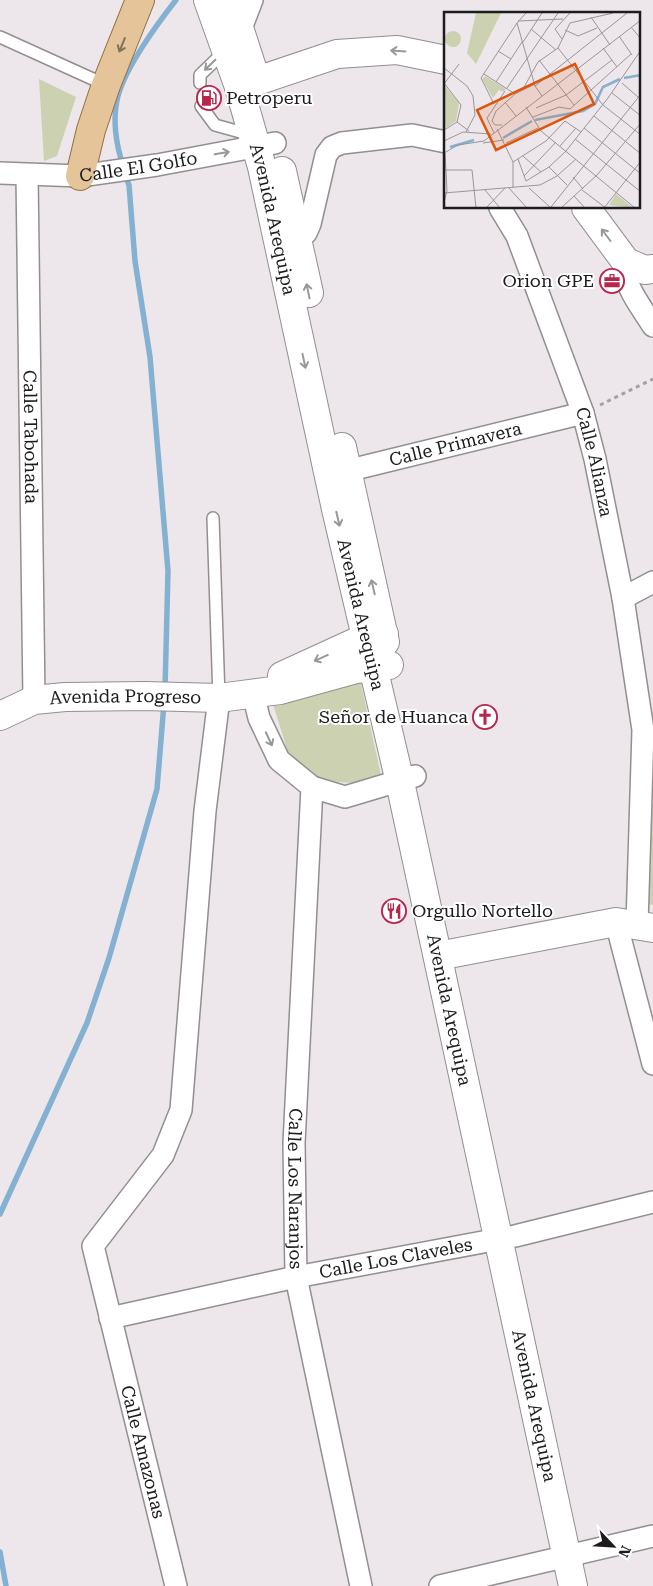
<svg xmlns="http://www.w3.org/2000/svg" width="653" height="1586" viewBox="0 0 653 1586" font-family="'Roboto Serif',serif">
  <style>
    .green { fill: #cbd1b1 }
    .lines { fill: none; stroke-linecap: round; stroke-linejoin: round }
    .stream { stroke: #84b1d1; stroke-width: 5.5 }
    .lane-casing { stroke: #938e92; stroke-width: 14 }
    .street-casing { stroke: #938e92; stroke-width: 24 }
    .secondary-casing { stroke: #938e92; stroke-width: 30 }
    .primary-casing { stroke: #936f41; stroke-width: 30 }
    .path { stroke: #a4a0a4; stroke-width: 3; stroke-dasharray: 4 4; stroke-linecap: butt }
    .lane { stroke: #fff; stroke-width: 11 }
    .street { stroke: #fff; stroke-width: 21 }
    .secondary { stroke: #fff; stroke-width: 28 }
    .primary { stroke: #e5c499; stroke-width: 28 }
    .oneway { stroke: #81705b }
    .oneway2 { stroke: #999899 }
    .labels { text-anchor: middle; stroke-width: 4; stroke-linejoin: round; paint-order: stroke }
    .poi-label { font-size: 18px; fill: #1d1b1d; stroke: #fff; text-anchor: start }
    .street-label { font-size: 18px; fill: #1d1b1d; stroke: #fff }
    .inset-river { fill: none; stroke: #84b1d1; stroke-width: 2.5 }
    .inset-road { fill: none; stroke: #9a9599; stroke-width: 1 }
    .view { fill: #de560d; fill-opacity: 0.15; stroke: #de560d; stroke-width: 2.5 }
    .inset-edge { fill: none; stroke: #1d1b1d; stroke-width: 2.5 }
  </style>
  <rect width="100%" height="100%" fill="#ede7ec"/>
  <!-- green -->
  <path class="green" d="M39,79L76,97L57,156L44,161Z
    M360,679L382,780C344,786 325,783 292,765L272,701Z
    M651,803L653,804V905L643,903Z"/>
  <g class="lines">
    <!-- stream -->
    <path class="stream" d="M123,165C116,145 112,118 118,96C126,67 157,24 176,0
      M125,174L129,185L135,261L150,357L168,571L165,689
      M0,1214L87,1023L109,958L157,789L164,703
      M0,1552L6,1586"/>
    <defs>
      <path id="lane" d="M0,37L106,85
        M200,83V75L225,51
        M201,106L215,125L251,135
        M213,518L219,698"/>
      <g id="street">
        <path d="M240,31L252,0"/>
        <path id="s1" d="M0,173L80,176L157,165L275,143"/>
        <path id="s2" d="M27,175L34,700"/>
        <path id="s3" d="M500,208L517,236L583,413L595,459L623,598L643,730L637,924"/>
        <path d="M297,238L306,233L310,224L326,155L332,147L342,143L412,135L446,142"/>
        <path d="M626,262C620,282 643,309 653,326"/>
        <path id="s4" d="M334,474L583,413"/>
        <path d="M623,598L653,582"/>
        <path d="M253,693L259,718L279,760L312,787L345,797L415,776"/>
        <path id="s5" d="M312,787L294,1143L296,1277L361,1586"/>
        <path d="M616,922L653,1064"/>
        <path id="s6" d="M110,1318L296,1277L515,1236L653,1202"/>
        <path d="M176,1586L93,1246L163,1155L181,1110L205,811L219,698"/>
        <path d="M440,1586L653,1536"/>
      </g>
      <g id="secondary">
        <path id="s7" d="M208,0L239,87L262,167L336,509L400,782L573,1586"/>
        <path d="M230,0L255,77"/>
        <path d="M239,87L337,54L397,50L446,60"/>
        <path d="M282,171L309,293"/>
        <path d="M586,208L626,262L645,270L653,269"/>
        <path d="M342,447L385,642"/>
        <path d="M282,676L365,638L384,634"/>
        <path id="s8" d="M0,716L34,700L65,697L145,696L219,698L280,690L356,669L389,665"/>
        <path d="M438,956L616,922L653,928"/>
      </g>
      <path id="primary" d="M80,176L91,130L106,85L140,0"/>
    </defs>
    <!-- lane casing -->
    <use href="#lane" class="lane-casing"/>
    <!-- street casing -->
    <use href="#street" class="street-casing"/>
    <!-- secondary casing -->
    <use href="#secondary" class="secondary-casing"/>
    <!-- primary casing -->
    <use href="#primary" class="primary-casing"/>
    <!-- path -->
    <path class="path" d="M600,405L653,379"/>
    <!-- lane -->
    <use href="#lane" class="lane"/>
    <!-- street -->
    <use href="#street" class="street"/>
    <!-- secondary -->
    <use href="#secondary" class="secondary"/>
    <!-- primary -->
    <use href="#primary" class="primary"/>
  </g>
  <!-- one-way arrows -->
  <defs><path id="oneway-shaft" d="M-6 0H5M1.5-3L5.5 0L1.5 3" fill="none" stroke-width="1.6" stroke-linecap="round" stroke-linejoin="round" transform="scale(1.25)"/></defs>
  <use class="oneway" href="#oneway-shaft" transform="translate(122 45) rotate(112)"/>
  <g class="oneway2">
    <use href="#oneway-shaft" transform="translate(398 51) rotate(-176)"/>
    <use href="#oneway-shaft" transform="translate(210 65) rotate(136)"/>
    <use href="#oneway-shaft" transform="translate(222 153) rotate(-10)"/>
    <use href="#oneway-shaft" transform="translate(606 235) rotate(-127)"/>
    <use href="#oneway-shaft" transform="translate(308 291) rotate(-102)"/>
    <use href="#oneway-shaft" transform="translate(304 361) rotate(78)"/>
    <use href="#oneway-shaft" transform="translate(338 519) rotate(77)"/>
    <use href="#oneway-shaft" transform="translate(373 587) rotate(-103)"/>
    <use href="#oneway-shaft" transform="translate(321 658) rotate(156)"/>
    <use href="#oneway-shaft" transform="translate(269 739) rotate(65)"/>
  </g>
  <!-- icons -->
  <defs>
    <symbol id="fuel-ring" viewBox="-11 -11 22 22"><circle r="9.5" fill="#fff" stroke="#b7264d" stroke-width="1.5"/><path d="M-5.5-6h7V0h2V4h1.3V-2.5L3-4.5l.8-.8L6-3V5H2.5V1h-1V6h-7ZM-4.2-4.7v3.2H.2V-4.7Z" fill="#b7264d"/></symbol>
    <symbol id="office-ring" viewBox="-11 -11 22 22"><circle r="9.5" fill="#fff" stroke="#b7264d" stroke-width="1.5"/><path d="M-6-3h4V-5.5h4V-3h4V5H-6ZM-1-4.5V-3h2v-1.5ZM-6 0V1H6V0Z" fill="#b7264d"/></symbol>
    <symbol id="church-ring" viewBox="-11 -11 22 22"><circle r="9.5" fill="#fff" stroke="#b7264d" stroke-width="1.5"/><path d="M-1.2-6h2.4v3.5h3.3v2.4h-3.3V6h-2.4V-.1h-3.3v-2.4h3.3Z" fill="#b7264d"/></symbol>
    <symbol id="restaurant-ring" viewBox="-11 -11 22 22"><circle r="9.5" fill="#fff" stroke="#b7264d" stroke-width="1.5"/><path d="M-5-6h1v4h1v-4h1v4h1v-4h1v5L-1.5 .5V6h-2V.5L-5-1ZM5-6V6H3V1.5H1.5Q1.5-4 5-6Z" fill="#b7264d"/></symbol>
  </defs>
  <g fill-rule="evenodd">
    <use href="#fuel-ring" x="195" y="84" width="28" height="28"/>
    <use href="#office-ring" x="598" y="267" width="28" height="28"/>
    <use href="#church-ring" x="471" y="703" width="28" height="28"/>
    <use href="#restaurant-ring" x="380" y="897" width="28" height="28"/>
  </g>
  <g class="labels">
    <!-- poi labels -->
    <g class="poi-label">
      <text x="226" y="104">Petroperu</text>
      <text x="594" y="287" text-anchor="end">Orion GPE</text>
      <text x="468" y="723" text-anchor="end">Señor de Huanca</text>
      <text x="412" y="917">Orgullo Nortello</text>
    </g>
    <!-- street labels -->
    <g class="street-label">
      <text dy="6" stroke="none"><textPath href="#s1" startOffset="139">Calle El Golfo</textPath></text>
      <text dy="6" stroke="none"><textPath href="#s7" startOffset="229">Avenida Arequipa</textPath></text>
      <text dy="6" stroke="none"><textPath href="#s2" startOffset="262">Calle Tabohada</textPath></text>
      <text dy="6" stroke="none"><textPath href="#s4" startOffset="125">Calle Primavera</textPath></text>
      <text dy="6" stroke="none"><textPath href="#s3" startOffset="272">Calle Alianza</textPath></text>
      <text dy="6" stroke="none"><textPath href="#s7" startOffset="634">Avenida Arequipa</textPath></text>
      <text dy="6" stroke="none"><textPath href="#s8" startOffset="129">Avenida Progreso</textPath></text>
      <text dy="6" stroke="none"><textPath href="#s7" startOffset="1039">Avenida Arequipa</textPath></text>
      <text dy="6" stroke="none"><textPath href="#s5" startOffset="402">Calle Los Naranjos</textPath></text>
      <text dy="6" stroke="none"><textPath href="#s6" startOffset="292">Calle Los Claveles</textPath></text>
      <text dy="6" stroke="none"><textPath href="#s7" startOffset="1444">Avenida Arequipa</textPath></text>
      <text transform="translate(143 1452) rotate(76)" y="6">Calle Amazonas</text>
    </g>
  </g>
  <!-- overview -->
  <g transform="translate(444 12)">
    <rect width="196" height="196" fill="#ede7ec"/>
    <path d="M32,1H57L32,52L23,41ZM1 27a8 8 0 1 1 16 0a8 8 0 1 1-16 0ZM41,64L62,77L59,80L55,78L49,86L38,67ZM0,73L15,91L12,109L0,117ZM172,182L189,196L165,193Z" fill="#cbd1b1"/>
    <path class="inset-river" d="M180,66L197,63M91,108L139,99L151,92L159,75L176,67M59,126L88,109M6,135L30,128"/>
    <path class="inset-road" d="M82,1L73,11L91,74L98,84M147,5L166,33M74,9L119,7M187,15L197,27M87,17L112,38M121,18L134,24L153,16M175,24L188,43M118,27L111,17L126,1M79,30L98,1M114,36L159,93L197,123M159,36L173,55M54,39L67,47M95,48L130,93M0,56L23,74L29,84L31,103L22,120M40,62L71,82M52,70L78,30M0,71L17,93L13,110L0,118M178,71L194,85M0,72L15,52M91,74L183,1M63,76L114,1M79,77L94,50L114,36L126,11L169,1M168,81L197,104M61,90L72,104M50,92L37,66L73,11M82,95L97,119L191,196M92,96L122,83L168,48M150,104L197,142M89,105L115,95L126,97L187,42M13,110L25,119M58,113H51L48,109L52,99L71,82L91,72M140,116L197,162M53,117L69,150V176M50,121L43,106L61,79M131,127L197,180M0,129L19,120L47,122M39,131L60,128M62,131L94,116M116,134L132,116M0,141L14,133L40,129L197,8M79,144L97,160M74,147L82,169M69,150L102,129L121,109L137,120M105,155L123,173M0,158H28L32,196M80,164L112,130M129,165L139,177M82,169L105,155L122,139L164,86L197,38M65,176L83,196M85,176L107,196M41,178L56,196M138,178L162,196M0,181L96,173L113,164L132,147M130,184L141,196M0,190L3,179L1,141M107,195L197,82M42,196L61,176M117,196L153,163L197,111M160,196L197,149"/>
    <path class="view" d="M131,52L150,92L52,138L33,98Z"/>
    <rect width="196" height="196" class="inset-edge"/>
  </g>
  <!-- north arrow -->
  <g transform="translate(613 1546) rotate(115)" stroke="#ffffff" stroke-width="4" paint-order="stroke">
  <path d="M0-4L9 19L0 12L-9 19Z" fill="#1d1b1d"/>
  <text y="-8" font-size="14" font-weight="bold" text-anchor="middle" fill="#1d1b1d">N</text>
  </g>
</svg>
